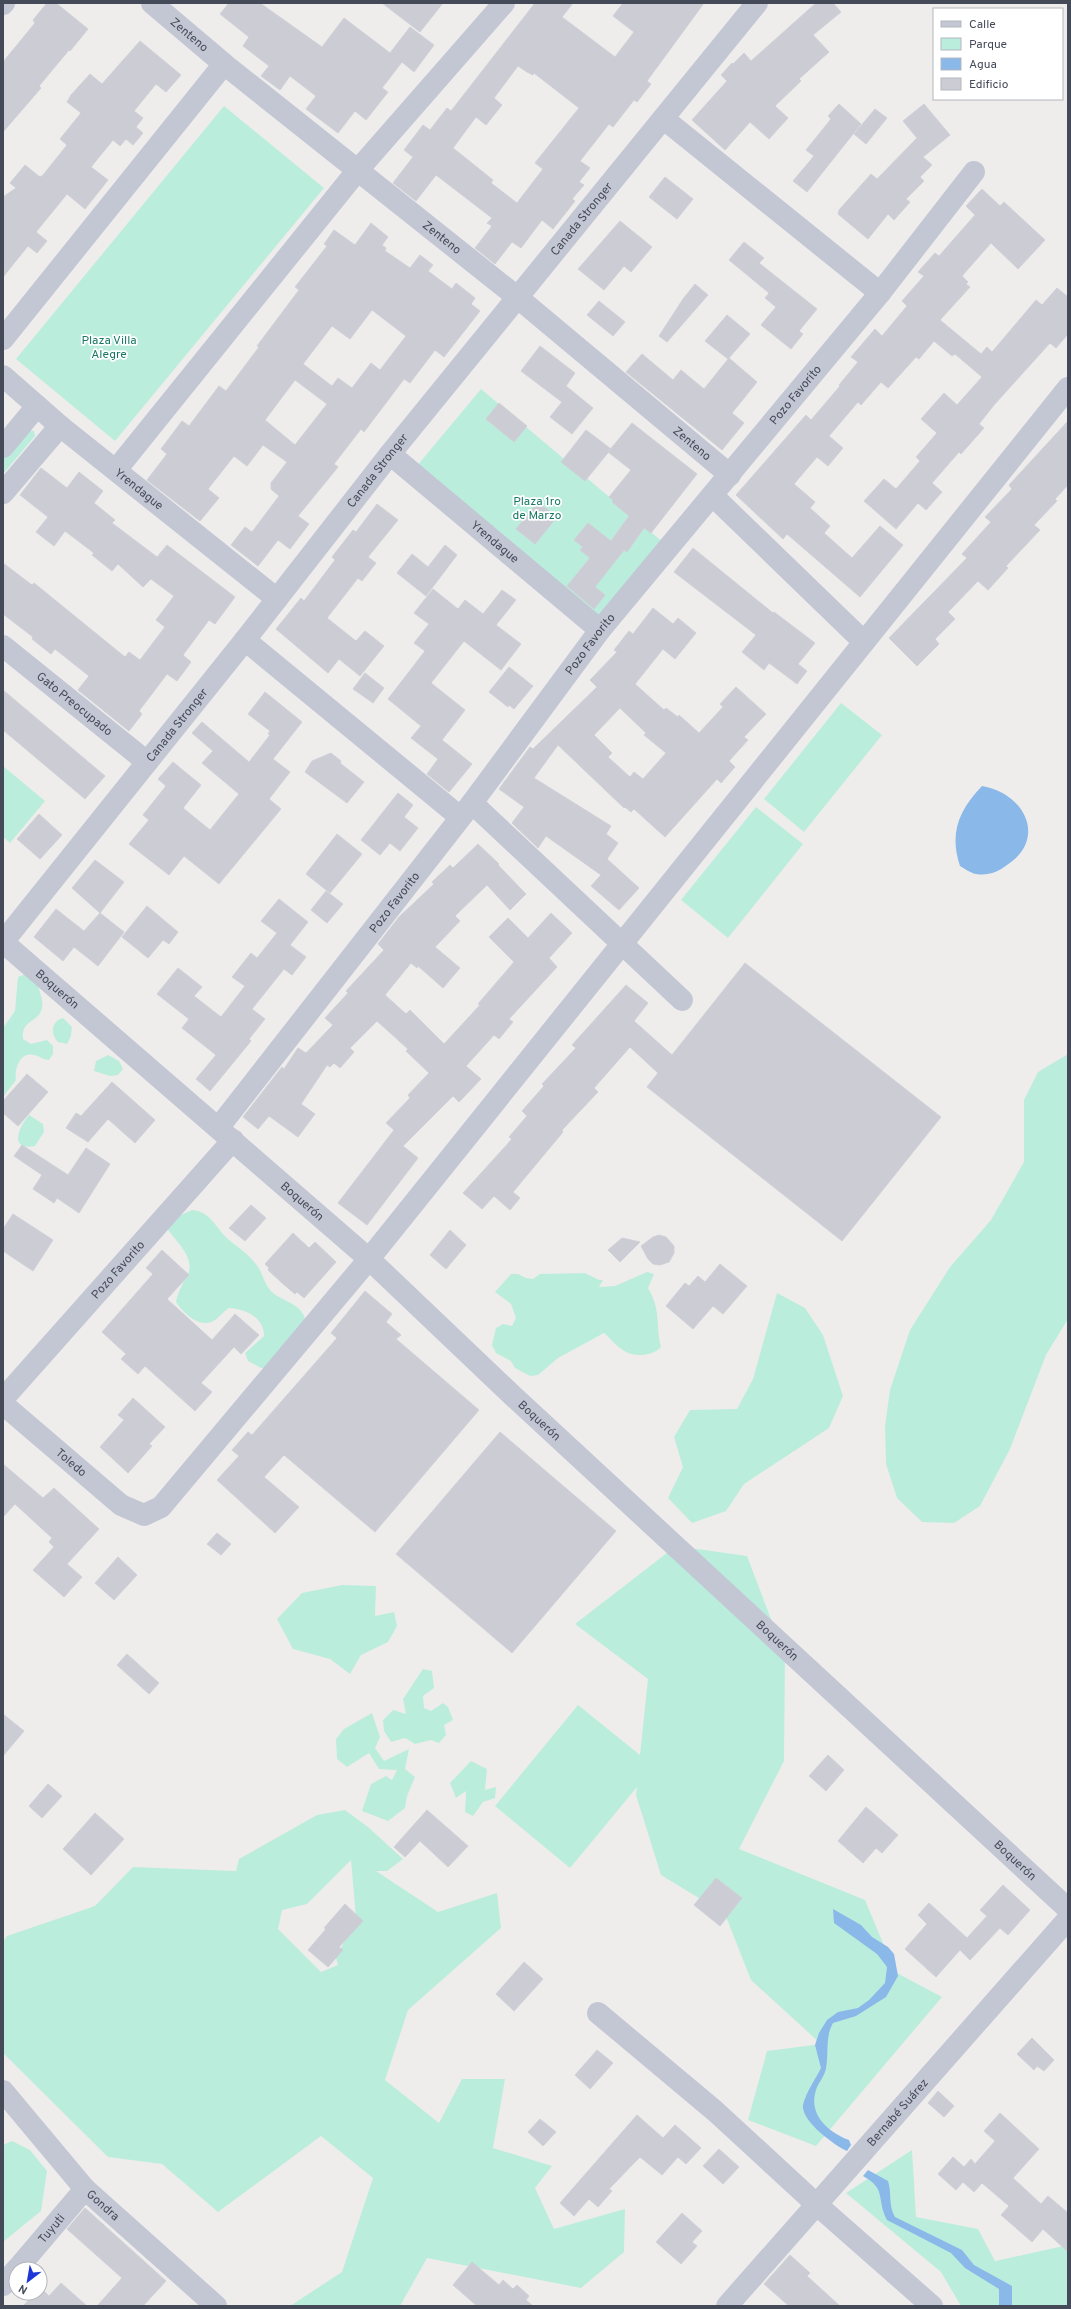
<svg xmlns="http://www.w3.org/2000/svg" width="1071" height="2309" viewBox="0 0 1071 2309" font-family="Overpass,sans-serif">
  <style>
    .green { fill: #bbeddd; fill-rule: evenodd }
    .water { fill: #89b8e9 }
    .building { fill: #cccdd4; stroke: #d0d0d8; fill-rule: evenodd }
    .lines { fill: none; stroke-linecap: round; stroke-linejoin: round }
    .minor { stroke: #c3c7d4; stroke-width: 22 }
    .labels { text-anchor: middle; stroke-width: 3.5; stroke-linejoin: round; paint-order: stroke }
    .street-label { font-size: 12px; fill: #454a59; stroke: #fff }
    .park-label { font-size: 12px; fill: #197864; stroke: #fff }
  </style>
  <rect width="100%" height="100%" fill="#efedec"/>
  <!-- green -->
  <path class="green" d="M224,106L324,188L115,441L16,359Z
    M481,389L664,543L593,627L411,473Z
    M28,430L34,431L35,436L3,474V460Z
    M841,703L882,735L804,832L764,799Z
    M3,766L45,801L10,843L3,837Z
    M756,807L803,844L728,938L681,900Z
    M25,974L37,983C39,990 44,1001 42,1008C39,1023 21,1019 23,1039L31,1044L47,1040L53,1046V1054L49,1060C43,1060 40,1056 34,1055C20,1051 14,1070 16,1080L3,1097V1028L15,1011L18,977Z
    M63,1018L72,1027L71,1036L67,1044L58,1042C50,1034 51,1021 63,1018Z
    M1068,1054V1319L1046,1355L1010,1449L980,1506L954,1523L922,1522L897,1498L886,1464L885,1426L890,1390L910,1330L950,1267L991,1220L1024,1162V1100L1038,1072Z
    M108,1055L119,1061L123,1069L118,1075L110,1076L94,1071L96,1061Z
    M29,1115L43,1124L44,1132L35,1146C8,1151 19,1127 29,1115Z
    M192,1210C211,1211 216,1229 229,1240C240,1249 250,1255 258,1267C263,1274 265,1286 272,1292C285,1303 304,1304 306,1323L270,1369L261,1368L248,1361L245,1353L264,1336C264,1317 245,1309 229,1308C222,1312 218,1320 211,1322C197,1327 183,1312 176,1302C178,1291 183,1284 188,1274C195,1258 177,1242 168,1230L170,1220Z
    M647,1272L654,1274L648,1288C662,1312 655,1324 661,1347C653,1356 633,1358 623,1350C616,1346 610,1338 604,1333L558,1358L538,1375L530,1376L515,1368L511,1361L496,1353L492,1345L496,1328L503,1324L512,1326L516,1318L511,1304L495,1292L511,1274H518L526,1278L533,1279L540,1274L585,1273L599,1280H603L599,1287L615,1286Z
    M777,1293L805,1308L823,1335L843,1396L829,1428L744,1484L726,1511L692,1523L668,1498L683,1467L674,1437L690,1410L737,1409L753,1379Z
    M676,1546L747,1556L785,1656L784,1761L739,1849L865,1900L895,1972L942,1997L816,2146L748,2120L767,2051L821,2044L751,1980L725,1914L661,1875L636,1795L637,1787L570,1868L495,1806L578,1705L640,1755L648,1679L575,1624Z
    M342,1585L376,1586L375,1616L394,1612L397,1626L388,1642L361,1655L350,1674L330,1659L293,1649L277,1619L302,1593Z
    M423,1669L432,1671L434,1688L423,1696L424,1708L431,1711L443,1703L448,1707L453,1720L444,1725L446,1735L439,1743L431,1740L415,1744L405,1738L391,1742L384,1731L383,1720L393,1710L406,1714L403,1699Z
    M372,1713L380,1737L375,1748L384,1761L409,1749L405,1769L415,1777L407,1796L405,1808L388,1821L362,1811L371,1784L386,1776L392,1780L397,1770L379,1769L369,1753L347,1767L337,1759L336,1739L344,1729Z
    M471,1761L487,1769L485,1790L496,1787L495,1798L483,1802L473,1816L465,1812L466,1791L456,1798L450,1783Z
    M345,1810L368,1827L403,1859L387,1871H376L438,1912L497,1893L501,1928L408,2010L385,2080L439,2123L462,2079H505L493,2148L552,2166L535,2188L554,2229L625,2209L624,2252L581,2288L427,2258L400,2306H290L342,2272L373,2178L321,2136L218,2212L162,2164L108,2157L3,2053V1942L7,1936L95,1906L133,1867L236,1871L239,1859L317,1815ZM351,1860L356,1918L336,1958L338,1965L321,1972L278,1929L282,1910L307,1904Z
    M12,2141L30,2150L47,2171L41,2211L3,2242V2145Z
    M912,2150L916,2217L978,2229L995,2261L1068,2245V2306H961L941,2272L846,2193Z"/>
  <!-- water -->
  <path class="water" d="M982,786C1024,793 1048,838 1007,865C998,872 988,876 976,874C970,873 964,868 960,866C949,833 959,810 982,786Z
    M833,1909L861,1925L872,1937L888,1947L894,1954L898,1976L886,1997L856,2016L833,2023C825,2037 829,2052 826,2068C825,2076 818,2083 816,2090C808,2115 828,2132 849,2140L851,2145L847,2151C834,2145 801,2121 803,2105C806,2092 815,2080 821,2068L815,2045L819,2033L827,2020L838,2012L858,2008L869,2000L885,1983L887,1967L877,1954L834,1923Z
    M868,2170L888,2181C892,2193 888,2205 895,2217L962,2250L974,2265L1012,2286V2306H999V2289L965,2268L951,2253L887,2220C876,2199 887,2189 863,2176Z"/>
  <!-- building -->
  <path class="building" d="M47,3H56L88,29L70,51L69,50L39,86L41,88L3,132V62L35,23L33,20Z
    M229,3H260L322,47L344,18L390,53L410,27L434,45L414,72L402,62L382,88L388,92L366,120L355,111L338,133L306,109L316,96L290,76L280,90L261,76L269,66L243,46L249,37L220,14Z
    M382,3H443L420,32Z
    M535,3H573L562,17L615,57L634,32L613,16L623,3H704L647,81L651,84L637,102L634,100L613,127L609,124L580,161L590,168L579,182L584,185L572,199L575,201L553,229L542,220L521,248L512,242L495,264L475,248L492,226L487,223L492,218L436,175L416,201L393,183L413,157L404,150L423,125L430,130L447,108L451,111ZM518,66L527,72L533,75L534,73L579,108L535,163L543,169L517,203L491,183L493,180L453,148L476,117L486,125L502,105L494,98Z
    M816,3H833L841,12L813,35L829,52L799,79L801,81L775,106L788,118L769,139L750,122L725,150L692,120L727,81L721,75L732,63L733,64L744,53L751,61Z
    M140,41L181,75L166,92L156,84L134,111L143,118L136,127L143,133L133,145L126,139L120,146L113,140L91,167L108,180L85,209L67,194L36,232L47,241L37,253L28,246L3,277V197L16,188L10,183L25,165L40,177L43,175L67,145L60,139L81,113L67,102L71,95L90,74L102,84Z
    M839,104L861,124L807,192L793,181L814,156L806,150L831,119L828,116Z
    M924,104L950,135L923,157L932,165L920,177L924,181L906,199L910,202L894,220L888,214L868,239L838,214L839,210L871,174L877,179L917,138L903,121Z
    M875,109L887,118L866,144L854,134Z
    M665,177L693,199L677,219L649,197Z
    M982,189L1000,206L1004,202L1045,240L1018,269L991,243L962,276L968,282L966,284L970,287L940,320L981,354L987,347L992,352L1036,300L1042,305L1057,288L1068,297V334L1056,348L1050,343L994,405L979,424L984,428L961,454L959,452L932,483L942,492L926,510L918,503L896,529L864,501L884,479L896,489L920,461L916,457L937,433L921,419L944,393L957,405L982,377L955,354L952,356L934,341L919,359L916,357L888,388L881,382L861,405L858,402L829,436L843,448L828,466L817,457L794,484L815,502L810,508L830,526L824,533L852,558L880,526L903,545L860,597L787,534L783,539L736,495L806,415L811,420L840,386L839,385L858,362L851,357L875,329L882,336L907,306L902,301L924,276L918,272L935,253L939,256L975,215L966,206Z
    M620,221L652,247L631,272L624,266L604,290L578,269Z
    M371,223L388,237L382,245L386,248L385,251L410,268L420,255L433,265L428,271L452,289L456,283L475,298L471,304L480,311L444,357L435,350L410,383L404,379L364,432L361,429L334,464L338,467L298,516L309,524L290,549L278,540L258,566L231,545L245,527L252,532L279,496L271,489V483L287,462L263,445L247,466L234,456L208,489L219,498L200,521L147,480L167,454L161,449L182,421L189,426L219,386L226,391L259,347L257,346L299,290L295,287L327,246L324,244L334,230L355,245ZM372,310L406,336L380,370L371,363L352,388L338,378L332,386L303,364L332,326L350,339ZM295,380L327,404L295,445L265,420Z
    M744,242L764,258L759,263L817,309L799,331L803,334L791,349L761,325L776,307L765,298L769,293L729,260Z
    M695,284L708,295L667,342L659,336L683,299Z
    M599,301L625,322L613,336L587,315Z
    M727,315L750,334L728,359L705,341Z
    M540,346L575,373L566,386L593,408L572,434L550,417L562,402L521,371Z
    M642,354L673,380L681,370L704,389L729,358L757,382L732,413L744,423L722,450L626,372Z
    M499,403L527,426L514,442L486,419Z
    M1068,421V485L1055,499L1057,501L1034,525L1040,530L1006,566L1008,568L988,590L978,581L948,612L955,619L935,639L939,644L917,666L889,638L967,558L962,554L991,522L985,517L1012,489L1009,485Z
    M632,423L697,474L651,533L644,528L627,552L624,550L595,587L605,595L594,609L567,586L590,558L580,550L583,547L574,540L588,523L611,541L629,516L612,502L613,500L609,497L631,470L608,452Z
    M586,430L611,449L585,481L561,462Z
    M41,468L67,488L79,472L103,491L94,503L115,520L112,523L157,557L167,545L235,597L215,624L209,620L183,655L191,662L177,681L167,674L139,711L142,714L129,731L78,690L89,676L55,649L51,654L32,639L33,637L3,614V563L32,585L34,583L125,657L129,652L140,660L165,627L156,620L174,596L151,579L143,587L118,564L112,571L92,555L94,553L65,531L54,546L36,532L48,517L20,495Z
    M538,502L557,517L535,544L516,529Z
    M377,504L398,520L368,557L376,563L362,581L358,578L327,618L356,641L365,631L384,646L360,676L339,659L328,673L276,629L301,598L304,601L335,560L332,557L353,530L356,532Z
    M445,545L457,555L426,596L397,573L412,554L428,567Z
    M693,548L773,613L774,612L815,643L798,664L807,671L797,684L769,663L764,670L742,652L756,635L674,572Z
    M433,589L458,609L465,600L483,614L502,590L516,600L496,625L521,644L501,670L464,641L431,683L465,710L442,740L472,764L449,792L427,774L438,759L411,738L421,726L388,699L425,651L414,643L429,624L414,613Z
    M653,608L673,624L678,618L696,633L675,659L663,649L635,684L664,710L666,708L678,717L679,715L699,733L723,707L720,704L736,687L766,714L744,737L748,740L729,761L735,767L721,783L717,779L665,837L634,809L631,812L625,807L624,808L558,745L534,778L611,826L606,834L618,843L607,859L639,888L619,910L591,886L601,875L546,836L538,848L512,823L524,807L499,789L530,747L533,749L597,687L590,680L617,652L614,650L629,631L633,634ZM620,708L646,733L644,735L666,753L643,779L634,772L630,777L608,757L612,753L594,735Z
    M509,667L533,686L514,709L509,705L508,707L489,692Z
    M365,673L384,688L373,703L353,689Z
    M3,690L105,776L85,799L3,730Z
    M265,692L302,722L273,759L290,772L269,799L281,809L219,884L184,856L169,875L129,844L149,820L143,815L166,786L158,779L173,762L201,785L183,808L210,830L239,794L202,763L213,751L192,733L202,722L249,762L270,735L268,734L270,731L248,714Z
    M331,753L341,761L340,763L364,782L347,803L305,772L312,761Z
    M398,793L413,805L404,817L418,828L400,851L390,843L380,855L361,840Z
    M39,814L62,835L40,859L17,839Z
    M337,834L362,854L330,893L306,874Z
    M478,844L499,864L498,865L526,894L510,910L487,885L455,916L460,921L435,947L460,968L443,988L418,966L417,968L411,963L385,995L406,1014L410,1010L444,1044L480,1005L478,1004L514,962L489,937L508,918L528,938L551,913L572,933L549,958L557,967L509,1019L513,1022L499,1039L494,1035L466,1066L481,1079L459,1102L453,1096L403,1146L418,1158L367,1225L338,1203L394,1130L386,1123L410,1098L408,1095L429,1073L406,1051L408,1049L377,1021L350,1048L354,1052L340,1068L334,1063L330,1067L327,1065L301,1104L315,1114L298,1137L269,1116L258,1129L243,1117L282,1067L284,1069L298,1048L306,1053L333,1025L325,1018L348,993L346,991L384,950L378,944L399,917L434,884L432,882L450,865L453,868Z
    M95,860L124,882L100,913L124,932L98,966L74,947L63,961L34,937L56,909L84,931L100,913L72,888Z
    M326,891L343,904L327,923L311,910Z
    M279,899L308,922L290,945L306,957L292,975L284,969L252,1009L265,1019L249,1039L251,1041L210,1091L196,1079L216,1055L182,1028L189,1019L157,994L178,968L202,987L194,996L221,1017L245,986L232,977L251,953L257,958L277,933L261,921Z
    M147,906L178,932L169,944L163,940L148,958L122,937Z
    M745,963L941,1117L842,1241L647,1087L658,1073L630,1047L594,1088L598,1092L562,1130L563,1132L513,1192L520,1198L510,1210L494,1196L482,1209L463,1193L512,1139L509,1137L527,1116L522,1111L544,1086L542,1084L576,1048L572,1045L626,985L648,1003L634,1021L672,1055Z
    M27,1074L48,1092L18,1126L3,1113V1101Z
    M112,1082L155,1120L135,1143L108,1119L88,1142L66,1128L76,1113L81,1116Z
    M22,1145L68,1175L86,1148L110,1164L79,1213L57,1198L54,1203L33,1189L42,1175L14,1156Z
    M251,1205L266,1218L245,1241L229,1228Z
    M13,1214L53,1240L33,1271L3,1251V1229Z
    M450,1230L466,1245L446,1269L430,1255Z
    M293,1233L309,1248L315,1242L336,1262L304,1298L297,1292L295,1294L282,1283L268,1270L269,1268L265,1264Z
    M659,1235L666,1237L674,1246V1253L669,1262L660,1265L653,1264L648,1259L641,1246L653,1237Z
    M622,1238L640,1242L620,1262L608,1250Z
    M162,1250L189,1275L167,1299L212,1340L235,1314L259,1335L241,1354L234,1347L201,1383L212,1392L195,1411L145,1366L138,1374L121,1359L126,1354L102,1332L153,1274L146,1268Z
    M720,1264L747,1286L723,1314L713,1306L693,1329L666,1306L685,1283L689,1286L698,1276L705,1282Z
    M365,1291L392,1314L386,1322L401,1335L396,1339L479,1410L375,1532L284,1455L264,1477L299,1507L275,1533L217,1480L239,1456L232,1450L248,1432L252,1435L337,1338L331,1333Z
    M133,1398L165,1427L149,1444L152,1446L128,1473L100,1447L124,1420L118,1415Z
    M500,1432L616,1531L512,1653L396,1554Z
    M3,1464L43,1498L54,1488L99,1529L67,1564L82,1577L64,1597L33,1570L54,1547L49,1542L52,1538L15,1504L3,1517Z
    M217,1533L231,1544L221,1555L207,1544Z
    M118,1557L137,1575L114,1600L95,1583Z
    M127,1654L159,1683L149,1694L117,1665Z
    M3,1714L24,1731L3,1756Z
    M828,1755L844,1770L826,1791L809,1776Z
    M48,1784L62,1796L42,1818L29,1806Z
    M866,1807L898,1835L882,1853L876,1848L863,1863L838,1841Z
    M427,1810L468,1846L448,1867L420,1841L405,1857L394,1847Z
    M95,1813L124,1839L91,1875L63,1849Z
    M716,1878L742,1898L720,1926L694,1905Z
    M1003,1885L1030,1910L1008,1935L1000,1928L970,1960L960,1950L936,1977L905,1949L927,1924L918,1915L929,1903L967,1938L987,1916L980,1910Z
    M345,1904L363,1921L339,1947L343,1950L328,1967L308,1950L326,1929L324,1928Z
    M524,1962L543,1979L514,2011L496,1994Z
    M1032,2038L1054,2060L1044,2071L1037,2066L1034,2070L1017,2054Z
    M597,2050L613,2063L590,2089L575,2075Z
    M938,2091L954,2106L944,2117L928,2103Z
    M1000,2113L1039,2149L1013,2178L1041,2204L1048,2196L1068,2213V2252L1043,2229L1032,2242L1001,2215L1009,2206L982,2183L974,2192L963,2182L956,2190L938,2174L953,2157L964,2167L971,2159L975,2164L995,2141L984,2131Z
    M637,2115L663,2138L675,2125L701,2148L686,2164L678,2157L662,2175L640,2157L609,2189L612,2191L598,2207L589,2199L574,2216L560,2203Z
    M540,2119L556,2132L543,2146L528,2132Z
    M719,2149L739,2167L723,2184L703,2166Z
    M85,2208L166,2281L143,2306H97L122,2278L67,2229Z
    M682,2213L702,2231L692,2242L697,2246L681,2264L656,2242Z
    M790,2255L810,2273L807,2276L840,2306H789L764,2284Z
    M472,2262L499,2285L503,2280L513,2289L517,2285L529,2296L526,2300L533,2306H477L453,2285Z
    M61,2283L87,2306H23L35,2293H40V2287L49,2296Z"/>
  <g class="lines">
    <!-- minor -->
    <g class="minor">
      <path id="s1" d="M152,3L224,64L517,297L730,475"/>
      <path d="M3,4L4,3"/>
      <path d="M664,119L880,293"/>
      <path d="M3,339L224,64"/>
      <path id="s2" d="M3,376L60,426L277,599"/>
      <path d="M3,447L37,406"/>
      <path id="s3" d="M390,454L600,630"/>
      <path d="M116,470L357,171L504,3"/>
      <path d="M3,493L60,426"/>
      <path d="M713,496L864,642"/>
      <path d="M245,640L460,817"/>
      <path id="s4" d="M3,646L147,762"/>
      <path d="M472,803L682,1000"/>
      <path id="s5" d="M3,942L369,1259L513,1396L1068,1909"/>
      <path id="s6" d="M3,942L245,640L390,454L757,3"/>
      <path id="s7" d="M219,1127L472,803L600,630L880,293L974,172"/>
      <path id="s8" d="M3,1399L233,1140"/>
      <path id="s9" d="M3,1404L121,1505L144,1515L161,1507L369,1259L1068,388"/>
      <path d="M598,2013L715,2111L816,2204L932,2306"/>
      <path id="s10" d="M3,2091L85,2189L216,2306"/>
      <path id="s11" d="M17,2269L85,2189"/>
      <path d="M3,2285L16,2270"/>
      <path id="s12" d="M727,2306L1068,1919"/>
    </g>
  </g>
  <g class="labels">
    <!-- street labels -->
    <g class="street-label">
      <text dy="4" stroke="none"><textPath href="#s1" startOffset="49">Zenteno</textPath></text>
      <text dy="4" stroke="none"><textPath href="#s6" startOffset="926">Canada Stronger</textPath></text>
      <text dy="4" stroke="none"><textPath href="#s1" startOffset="373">Zenteno</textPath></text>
      <text dy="4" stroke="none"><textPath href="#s7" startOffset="932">Pozo Favorito</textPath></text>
      <text dy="4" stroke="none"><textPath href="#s1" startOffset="697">Zenteno</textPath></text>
      <text dy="4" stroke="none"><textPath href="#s6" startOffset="602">Canada Stronger</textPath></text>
      <text dy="4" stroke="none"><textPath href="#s2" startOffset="177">Yrendague</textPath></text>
      <text dy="4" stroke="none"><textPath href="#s3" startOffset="137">Yrendague</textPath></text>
      <text dy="4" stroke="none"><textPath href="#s7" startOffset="609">Pozo Favorito</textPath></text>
      <text dy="4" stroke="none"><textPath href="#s4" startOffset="92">Gato Preocupado</textPath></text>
      <text dy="4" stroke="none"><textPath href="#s6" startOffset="278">Canada Stronger</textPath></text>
      <text dy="4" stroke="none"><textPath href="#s7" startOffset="285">Pozo Favorito</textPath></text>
      <text dy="4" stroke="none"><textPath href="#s5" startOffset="72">Boquerón</textPath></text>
      <text dy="4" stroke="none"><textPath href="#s5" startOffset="396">Boquerón</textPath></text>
      <text dy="4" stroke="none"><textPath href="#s8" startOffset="173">Pozo Favorito</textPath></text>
      <text dy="4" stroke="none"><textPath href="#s5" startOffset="719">Boquerón</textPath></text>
      <text dy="4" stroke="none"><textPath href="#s9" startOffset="90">Toledo</textPath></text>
      <text dy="4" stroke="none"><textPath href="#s5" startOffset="1043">Boquerón</textPath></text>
      <text dy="4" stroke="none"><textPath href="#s5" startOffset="1367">Boquerón</textPath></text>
      <text dy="4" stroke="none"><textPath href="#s12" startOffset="258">Bernabé Suárez</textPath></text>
      <text dy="4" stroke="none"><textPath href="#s10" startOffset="152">Gondra</textPath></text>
      <text dy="4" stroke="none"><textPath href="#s11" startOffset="53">Tuyuti</textPath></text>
    </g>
    <!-- park labels -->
    <g class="park-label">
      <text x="109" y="344">Plaza Villa<tspan x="109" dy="14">Alegre</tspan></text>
      <text x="537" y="505">Plaza 1ro<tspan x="537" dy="14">de Marzo</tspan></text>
    </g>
  </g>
  <!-- border -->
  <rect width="1071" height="2309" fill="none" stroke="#454a59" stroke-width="8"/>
  <!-- legend -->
  <rect x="933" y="8" width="130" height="92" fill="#ffffff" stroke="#b5b7bd"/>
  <rect x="941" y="21" width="20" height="6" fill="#c3c7d4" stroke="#b5b7bd"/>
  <text x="969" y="28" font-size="12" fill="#454a59">Calle</text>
  <rect x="941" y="38" width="20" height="12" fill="#bbeddd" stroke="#b5b7bd"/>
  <text x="969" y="48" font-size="12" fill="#454a59">Parque</text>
  <rect x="941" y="58" width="20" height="12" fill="#89b8e9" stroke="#b5b7bd"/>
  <text x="969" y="68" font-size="12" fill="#454a59">Agua</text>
  <rect x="941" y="78" width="20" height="12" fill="#cccdd4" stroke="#b5b7bd"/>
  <text x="969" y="88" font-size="12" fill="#454a59">Edificio</text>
  <!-- north arrow -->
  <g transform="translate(28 2281) rotate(211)"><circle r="19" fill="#ffffff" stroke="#b5b7bd"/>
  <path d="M0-3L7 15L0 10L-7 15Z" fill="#1e38d8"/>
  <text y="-6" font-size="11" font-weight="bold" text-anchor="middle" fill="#454a59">N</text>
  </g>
</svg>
